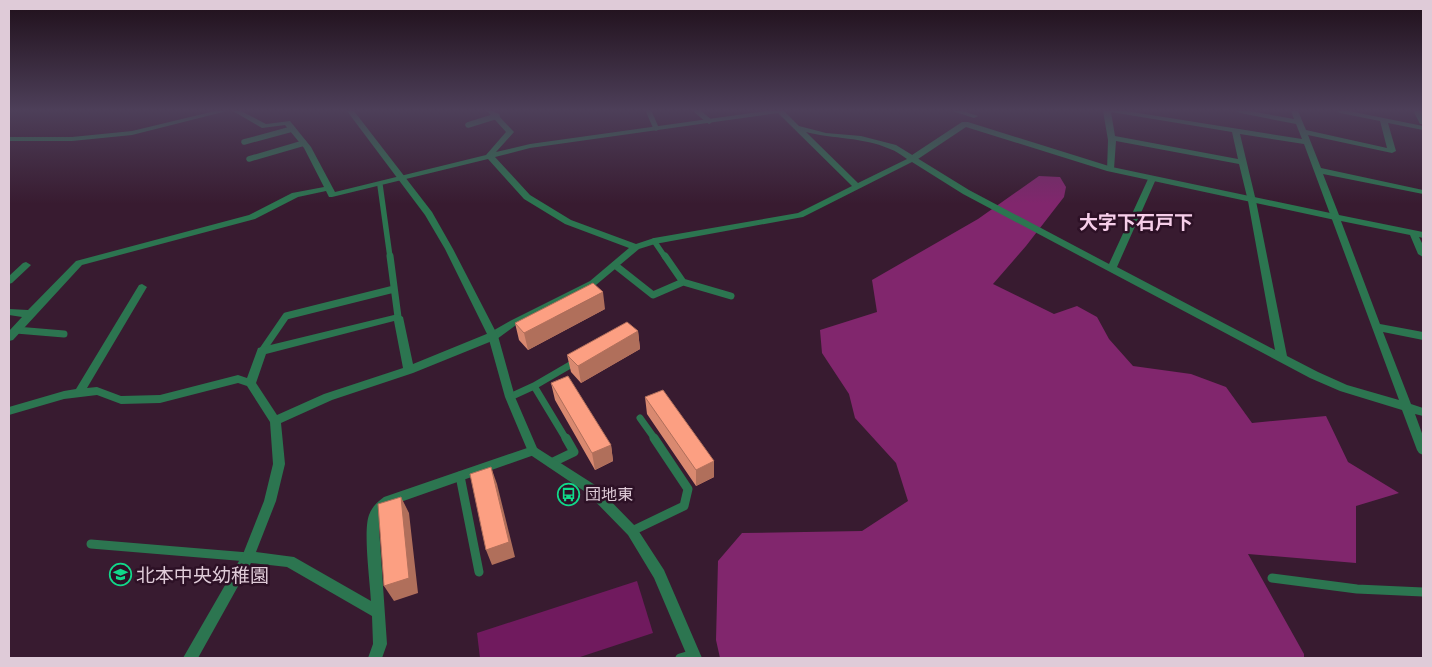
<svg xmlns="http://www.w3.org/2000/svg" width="1432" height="667" viewBox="0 0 1432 667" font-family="Cabin,'Noto Sans JP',sans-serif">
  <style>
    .green { fill: #701a5e }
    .forest { fill: #81266d }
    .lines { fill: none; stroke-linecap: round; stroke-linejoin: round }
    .service-far2 { stroke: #2c7550; stroke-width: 5.5 }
    .service-far1 { stroke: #2c7550; stroke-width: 7 }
    .service { stroke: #2c7550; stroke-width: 9 }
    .minor { fill: #2c7550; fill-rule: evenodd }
    .tertiary { fill: #2c7550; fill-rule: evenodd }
    .wall { fill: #d98970 }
    .shaded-wall { fill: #b06f5b }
    .building { fill: #fc9f82; stroke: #b06f5b }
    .labels { text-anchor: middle; stroke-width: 5; stroke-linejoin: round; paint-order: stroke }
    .poi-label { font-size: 16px; fill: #dfcbd8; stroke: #2d1126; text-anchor: start }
    .quarter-label { font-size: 19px; font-weight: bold; fill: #f6cee9; stroke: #2d1126 }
    .near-poi-label { font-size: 19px; fill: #dfcbd8; stroke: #2d1126; text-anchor: start }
  </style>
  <rect width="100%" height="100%" fill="#381b30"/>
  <!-- green -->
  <path class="green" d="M637,581L653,633L577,658H480L477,633Z"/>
  <!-- forest -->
  <path class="forest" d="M1039,176L1060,177L1066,187L1064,197L1026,246L993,284L1054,314L1077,306L1097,317L1109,339L1133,366L1191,374L1226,387L1252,423L1326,416L1348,462L1399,493L1356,506V563L1248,554L1304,654V658H720L716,640L718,561L742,533L862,531L908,501L896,463L855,418L849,394L822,353L820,330L877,312L872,280L978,219Z"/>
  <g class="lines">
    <!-- service-far2 -->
    <path class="service-far2" d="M697,111L709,121
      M649,112L656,128
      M468,125L497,116
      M244,142L292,129
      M249,159L304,143
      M380,185L390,257
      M654,241L665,257"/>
    <!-- service-far1 -->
    <path class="service-far1" d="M390,256L398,317
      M615,265L653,295L683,282L665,256
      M683,282L731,296
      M16,330L64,334
      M262,351L286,316L394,289
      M534,386L577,361
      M510,397L534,386L566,439
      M640,418L655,439"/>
    <!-- service -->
    <path class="service" d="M551,463L574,452L566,438
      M460,476L479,572
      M632,531L684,506L688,489L654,438
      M91,544L248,557
      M1272,578L1357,589L1423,592
      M680,658L694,654"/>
    <!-- minor -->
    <path class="minor" d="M215,111H227L132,135L72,141H9V137H72L132,131Z
      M233,111H241L266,124L290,121L311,147L335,192L486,155L506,132L487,111H494L514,132L496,152L530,144L766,111H784L799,126L826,133L861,136L896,145L969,190L1109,264L1148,179L1152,177L1156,179L1117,267L1275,350L1248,201L1239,164L1116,141L1114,169L1113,171H1107L1108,140L1103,111H1126L1302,139L1296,124L1240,113L1236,111H1250L1294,119L1291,111H1298L1306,130L1387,148L1380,121L1340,113L1337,111H1349L1423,126V130L1388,123L1396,151L1392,153L1308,135L1321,168L1423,190V194L1323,174L1339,215L1423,232V238L1419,237L1423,245V257L1418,254L1410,235L1341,221L1380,324L1423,332V340L1383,332L1411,404L1423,408V416L1415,414L1423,436V455L1419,453L1417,450L1402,410L1340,391L1310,378L963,194L912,162L803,217L655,244L639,249L596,285L516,325L497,339L413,373L332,400L281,423L285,464L276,501L256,552L294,557L371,601C370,581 363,531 369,515C372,507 377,502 384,497L533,446L537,448L539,451L537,454L392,505L381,516L379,528L387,644L382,658H368L373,644L372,616L287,567L251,563L198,658H183L243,554L264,501L273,464L270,422L247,386L238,383L160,403L121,404L97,395L64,399L9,415V407L64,391L76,389L139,285L142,284L147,287L87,388L97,387L121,396L160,395L238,375L247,378L258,348L398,314L403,317L413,364L489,333L510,321L590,281L629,248L565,224L524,199L488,159L332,197H329L326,191L298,197L255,219L82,265L13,340L9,341V331L22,317L9,315V309L28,310L76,261L249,215L292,193L324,187L304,148L285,125L262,128ZM1111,112L1232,132L1238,159L1115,136ZM778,113L852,186L798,213L654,238L636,244L571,220L530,195L495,157L530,148ZM806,132C833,139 863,137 890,149C896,151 901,155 907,159L858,183ZM1240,134L1304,144L1399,400L1347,385L1318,372L1287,356L1256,201ZM394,321L403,368L324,394L277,415L256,383L266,354Z
      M952,111H963L978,116L974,118Z
      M1415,111H1423V124H1420L1414,112Z
      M26,262L31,265L29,267L12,283L9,284V276L23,263Z"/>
    <!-- tertiary -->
    <path class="tertiary" d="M347,111H354L432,212L453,249L498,336L515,397L537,448L595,485L636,527L664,570L702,658H688L654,578L628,535L587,493L529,454L505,397L488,336L445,249L425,215Z
      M962,122H968L1112,167L1335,214L1339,217L1335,220L1107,171L966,127L915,161H909V157Z"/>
  </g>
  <!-- wall -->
  <path class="wall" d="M605,309L528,350L519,340L515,323Z
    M638,331L640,349L581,383L571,372L567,355Z
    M551,383L611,445L613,461L595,470L555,400Z
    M645,397L714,461V477L696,486L647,414Z"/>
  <!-- shaded-wall -->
  <path class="shaded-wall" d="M603,292L605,309L528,350L524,333Z
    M638,331L640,349L581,383L578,366Z
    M611,445L613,461L595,470L592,453Z
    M714,461V477L696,486V470Z
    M491,467L497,484L515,557L492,565L486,550Z
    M401,497L409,513L418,593L394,601L384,586Z"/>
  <!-- building -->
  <path class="building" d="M593,283L603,292L524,333L515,323Z
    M627,322L638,331L578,366L567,355Z
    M568,376L611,445L592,453L551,383Z
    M663,390L714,461L696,470L645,397Z
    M491,467L509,542L486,550L470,474Z
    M401,497L409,578L384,586L378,504Z"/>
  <!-- sky -->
  <linearGradient id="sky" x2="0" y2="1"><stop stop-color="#1f0f1a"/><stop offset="0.54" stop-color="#4d3f59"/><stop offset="1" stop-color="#4d3f59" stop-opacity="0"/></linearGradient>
  <rect width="1432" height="204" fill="url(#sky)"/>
  <!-- icons -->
  <defs>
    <symbol id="bus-ring" viewBox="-11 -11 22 22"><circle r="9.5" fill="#2d1126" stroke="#11d98a" stroke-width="1.5"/><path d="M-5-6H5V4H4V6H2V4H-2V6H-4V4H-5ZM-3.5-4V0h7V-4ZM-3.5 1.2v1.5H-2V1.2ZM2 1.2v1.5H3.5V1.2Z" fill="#11d98a"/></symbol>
    <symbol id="school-ring" viewBox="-11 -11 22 22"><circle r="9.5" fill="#2d1126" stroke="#11d98a" stroke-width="1.5"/><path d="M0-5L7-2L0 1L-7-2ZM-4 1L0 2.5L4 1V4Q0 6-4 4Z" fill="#11d98a"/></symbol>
  </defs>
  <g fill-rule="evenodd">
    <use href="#bus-ring" x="556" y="482" width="25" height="25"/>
    <use href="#school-ring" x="108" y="562" width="25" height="25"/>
  </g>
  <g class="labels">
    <!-- poi labels -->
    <g class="poi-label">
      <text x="585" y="500">団地東</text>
    </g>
    <!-- quarter labels -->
    <g class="quarter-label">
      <text x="1136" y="229">大字下石戸下</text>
    </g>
    <!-- near-poi labels -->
    <g class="near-poi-label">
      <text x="136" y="582">北本中央幼稚園</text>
    </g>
  </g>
  <!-- border -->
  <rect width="1432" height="667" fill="none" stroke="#dfcbd8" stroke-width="20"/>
</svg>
